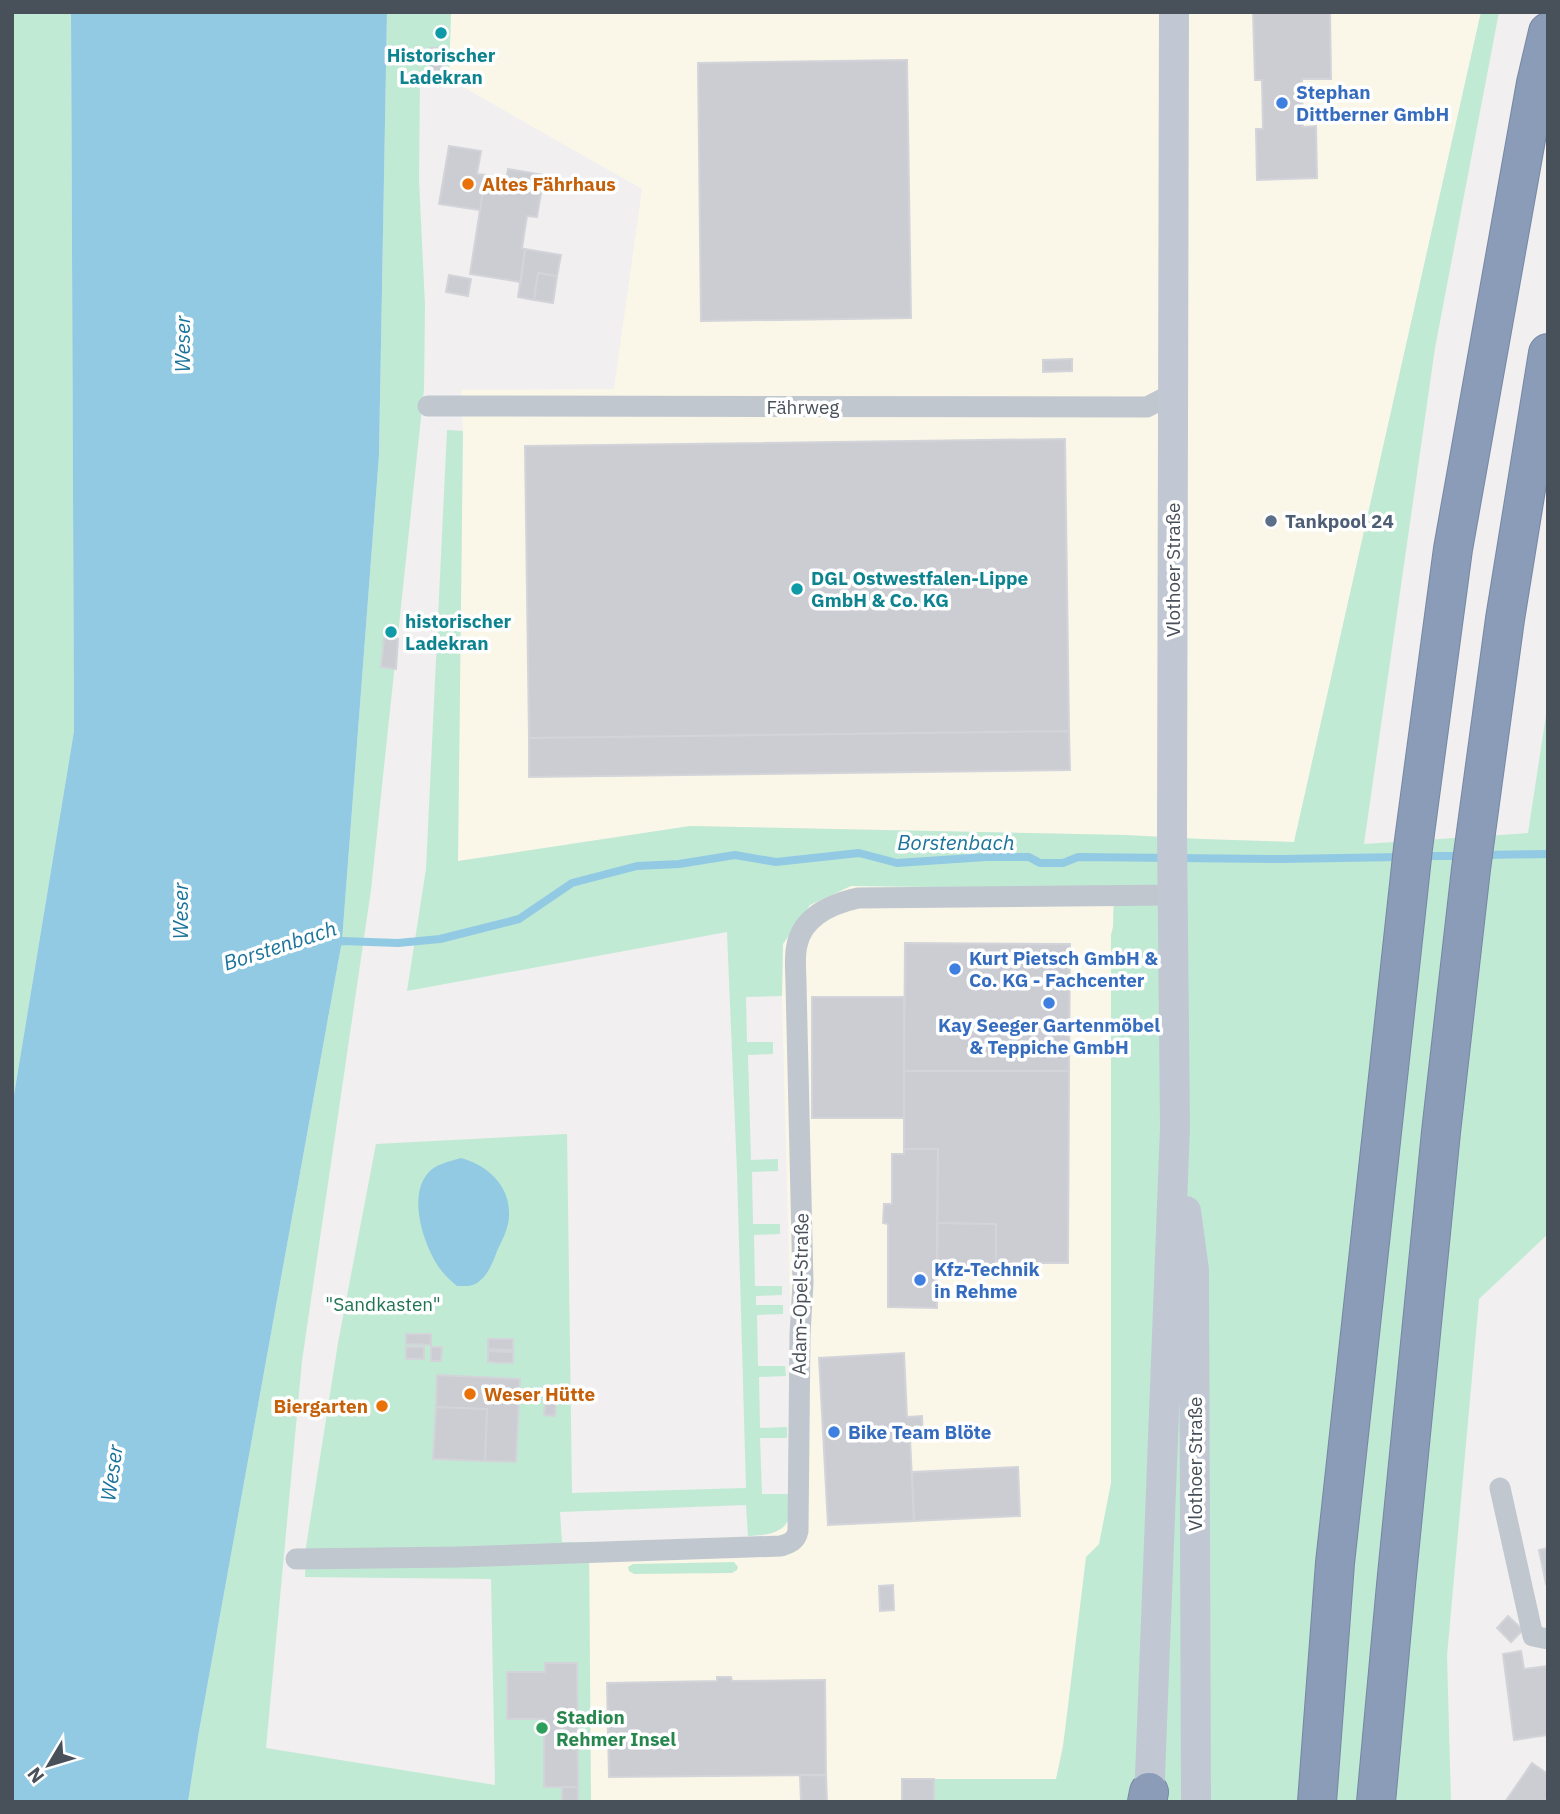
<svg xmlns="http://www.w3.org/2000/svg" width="1560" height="1814" viewBox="0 0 1560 1814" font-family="'IBM Plex Sans',sans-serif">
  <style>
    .commercial { fill: #faf7e9 }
    .green { fill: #c1ead5 }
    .water { fill: #92cae3 }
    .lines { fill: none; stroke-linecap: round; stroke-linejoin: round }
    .stream { stroke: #92cae3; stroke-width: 8 }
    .building { fill: #cccdd3; stroke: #d3d4d9; stroke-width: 2 }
    .motorway-casing { stroke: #7687a4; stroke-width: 40 }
    .minor { stroke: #c0c7cf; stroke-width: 21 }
    .secondary { stroke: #c1c8d3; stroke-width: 30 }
    .motorway { stroke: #8b9cb8; stroke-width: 38 }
    .culture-dot { fill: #0f9aa8; stroke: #fff; stroke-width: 2.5 }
    .shop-dot { fill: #3f7fe0; stroke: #fff; stroke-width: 2.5 }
    .food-dot { fill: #e8710a; stroke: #fff; stroke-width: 2.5 }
    .service-dot { fill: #5c6f8a; stroke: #fff; stroke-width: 2.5 }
    .leisure-dot { fill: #2e9e5b; stroke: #fff; stroke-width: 2.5 }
    .labels { text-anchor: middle; stroke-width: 7; stroke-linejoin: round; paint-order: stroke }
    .culture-label { font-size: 19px; font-weight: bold; fill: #0d838f; stroke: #fff; text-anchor: start }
    .shop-label { font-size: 19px; font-weight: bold; fill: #366cbe; stroke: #fff; text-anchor: start }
    .food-label { font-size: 19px; font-weight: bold; fill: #c56008; stroke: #fff; text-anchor: start }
    .street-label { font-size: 19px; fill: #48505a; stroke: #fff }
    .service-label { font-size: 19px; font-weight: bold; fill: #4e5e75; stroke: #fff; text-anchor: start }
    .park-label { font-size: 19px; fill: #207453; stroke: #fff }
    .leisure-label { font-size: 19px; font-weight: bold; fill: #27864d; stroke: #fff; text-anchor: start }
    .water-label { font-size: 21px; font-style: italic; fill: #1a739b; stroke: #fff }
  </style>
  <rect width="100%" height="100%" fill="#f1efef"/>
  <!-- commercial -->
  <path class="commercial" d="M451,12H1481L1294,842L1201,839L1125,835L690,826L458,861L463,431L461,390L614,389L642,189L449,79L420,77L449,78Z
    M851,886L1114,889L1113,927L1111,935V1483L1056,1779H934V1802H591L589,1542L762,1536L771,1534L783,1527L792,1517L795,1494L782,996L783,944L810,905Z"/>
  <!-- green -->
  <path class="green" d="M12,12H71L74,731L12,1107Z
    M387,12H451L449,78L420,77L419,179L425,306L424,389L371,890L302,1361L266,1748L495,1785L491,1579L305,1577L306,1547L338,1343L376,1144L567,1134L572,1493L746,1488L737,1172L727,932L407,991L426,869L447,430L463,431L458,861L690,826L1125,835L1201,839L1294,842L1481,12H1499L1435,348L1364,844L1528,833L1548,702V1234L1479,1299L1447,1656L1451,1802H934V1779H1056L1063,1747L1086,1557L1099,1544L1111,1483V935L1113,927L1114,889L851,886L810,905L783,944L782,996L746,997L747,1042H773V1054L748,1055L751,1160L778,1159V1171L752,1172L753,1224H780V1234L754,1235L755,1286H782V1295L756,1296V1305H783V1314L757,1315L758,1366H785L786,1376L759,1377L760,1428L787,1427V1438H760L762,1494H795C790,1529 783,1534 748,1536L746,1505L560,1512L562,1542H589L591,1802H188L198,1737L342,941L379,455Z
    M734,1562L738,1567L737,1570L732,1573L634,1574L629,1571L628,1567L633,1564Z"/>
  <!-- water -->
  <path class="water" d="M71,12H387L379,455L342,941L198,1737L188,1802H12V1107L74,731Z
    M461,1158C488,1165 511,1187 509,1216C509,1227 502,1241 497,1251C493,1262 488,1276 477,1283C471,1287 464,1286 457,1286C450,1280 443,1274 438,1266C423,1243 406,1192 431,1170C440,1163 451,1161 461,1158Z"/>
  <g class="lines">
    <!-- stream -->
    <path class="stream" d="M1484,855L1548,854
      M1421,856H1464
      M334,944L342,941L398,943L440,939L519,919L572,883L637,866L679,864L735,855L776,862L859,853L897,863L986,857H1029L1040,863H1063L1078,857L1282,859L1401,857"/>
  </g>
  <!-- building -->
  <path class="building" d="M1253,12H1330L1331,79H1302L1303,127L1316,126L1317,178L1257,180L1256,129H1263L1262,80H1255Z
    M430,48H444L443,72H429Z
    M907,60L911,318L701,321L698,63Z
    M449,146L481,151L477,174L494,176L492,193L483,191L480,210L439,204Z
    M508,169L544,175L537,217L527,216L522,248L525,249L521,282L470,274L483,191L503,195Z
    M525,249L561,255L557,276L538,273L534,300L518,297Z
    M538,273L557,276L553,303L534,300Z
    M449,275L471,279L468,296L446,292Z
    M1072,359V371L1043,372V360Z
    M1065,439L1069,731L529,738L525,446Z
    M384,638L398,639L396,669L381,667Z
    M1069,731L1070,770L529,777V738Z
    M905,943L1070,944L1069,1071H904Z
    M812,997H904V1118H812Z
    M904,1071H1069L1068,1263H996V1224L937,1223L938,1149H904Z
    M904,1149H938L937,1308L888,1307V1224L883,1223L884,1204H892V1154H904Z
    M937,1223L996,1224V1266H937Z
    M406,1334H431V1345L406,1344Z
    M488,1339H513V1350L488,1349Z
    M406,1347H424V1359H406Z
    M431,1347H442L441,1361H431Z
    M488,1351L513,1352V1363L488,1362Z
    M904,1353L907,1417L922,1416L923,1438L910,1439L914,1521L828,1525L819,1358Z
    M437,1375L520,1379L516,1462L485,1461L487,1409L436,1407Z
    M546,1390L557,1391L555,1416L544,1415Z
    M436,1407L487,1409L485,1461L433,1459Z
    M1018,1467L1020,1516L914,1521L912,1472Z
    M1548,1548V1583L1546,1584L1539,1550Z
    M893,1585L894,1610L880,1611L879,1586Z
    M1508,1616L1523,1630L1511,1642L1497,1628Z
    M1521,1651L1524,1669L1548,1666V1735L1514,1740L1503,1654Z
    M545,1663H577L578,1787H544V1719H507V1672H545Z
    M717,1677H731L732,1681L825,1680L826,1775L609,1777L607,1683L717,1681Z
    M1532,1763L1548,1774V1797L1544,1802H1505Z
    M800,1775H826L827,1802H801Z
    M902,1779H934V1802H902Z
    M562,1787H578V1802H562Z"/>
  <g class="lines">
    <defs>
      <path id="motorway" d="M1147,1802L1149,1792
        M1317,1802L1335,1563L1413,848L1453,549L1536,83L1548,32
        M1376,1802L1396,1585L1441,1132L1471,869L1505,619L1548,353"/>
    </defs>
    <!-- motorway casing -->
    <use href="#motorway" class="motorway-casing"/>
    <!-- minor -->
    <path class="minor" d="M428,406L1147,407L1174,393
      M1500,1488L1533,1636L1548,1639
      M296,1559L458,1557L781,1546C790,1543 796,1541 798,1531L800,1334L803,1283L796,984C796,972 794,957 797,945C803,916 831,904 858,898L1173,895"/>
    <!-- secondary -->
    <path class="secondary" d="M1186,1211L1194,1270L1196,1802
      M1149,1802L1175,1127L1172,833L1174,12"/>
    <!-- motorway -->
    <use href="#motorway" class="motorway"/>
  </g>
  <!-- markers -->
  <g class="culture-dot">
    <circle cx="441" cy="33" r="7"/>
    <circle cx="797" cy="589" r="7"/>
    <circle cx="391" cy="632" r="7"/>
  </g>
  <g class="shop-dot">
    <circle cx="1282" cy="103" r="7"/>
    <circle cx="955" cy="969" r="7"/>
    <circle cx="1049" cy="1003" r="7"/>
    <circle cx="920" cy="1280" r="7"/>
    <circle cx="834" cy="1432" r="7"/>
  </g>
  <g class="food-dot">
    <circle cx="468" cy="184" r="7"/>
    <circle cx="470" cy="1394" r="7"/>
    <circle cx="382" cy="1406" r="7"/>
  </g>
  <circle class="service-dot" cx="1271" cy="521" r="7"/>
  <circle class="leisure-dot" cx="542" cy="1728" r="7"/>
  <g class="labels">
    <!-- culture labels -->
    <g class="culture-label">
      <text x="441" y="62" text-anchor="middle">Historischer<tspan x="441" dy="22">Ladekran</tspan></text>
      <text x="811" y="585">DGL Ostwestfalen-Lippe<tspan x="811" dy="22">GmbH &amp; Co. KG</tspan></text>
      <text x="405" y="628">historischer<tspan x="405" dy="22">Ladekran</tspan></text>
    </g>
    <!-- shop labels -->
    <g class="shop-label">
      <text x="1296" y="99">Stephan<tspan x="1296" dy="22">Dittberner GmbH</tspan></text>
      <text x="969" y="965">Kurt Pietsch GmbH &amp;<tspan x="969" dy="22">Co. KG - Fachcenter</tspan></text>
      <text x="1049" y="1032" text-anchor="middle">Kay Seeger Gartenmöbel<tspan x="1049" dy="22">&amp; Teppiche GmbH</tspan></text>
      <text x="934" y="1276">Kfz-Technik<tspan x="934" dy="22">in Rehme</tspan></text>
      <text x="848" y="1439">Bike Team Blöte</text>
    </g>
    <!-- food labels -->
    <g class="food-label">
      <text x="482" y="191">Altes Fährhaus</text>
      <text x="484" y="1401">Weser Hütte</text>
      <text x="368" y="1413" text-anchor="end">Biergarten</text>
    </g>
    <!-- street labels -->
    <g class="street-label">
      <text x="803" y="414">Fährweg</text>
      <text transform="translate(1173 570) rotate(-90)" y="7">Vlothoer Straße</text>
      <text transform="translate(800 1294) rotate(-89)" y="7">Adam-Opel-Straße</text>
      <text transform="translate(1195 1464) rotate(-90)" y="7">Vlothoer Straße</text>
    </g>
    <!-- service labels -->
    <g class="service-label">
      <text x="1285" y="528">Tankpool 24</text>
    </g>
    <!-- park labels -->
    <g class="park-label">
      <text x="383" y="1311">"Sandkasten"</text>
    </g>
    <!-- leisure labels -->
    <g class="leisure-label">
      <text x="556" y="1724">Stadion<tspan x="556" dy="22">Rehmer Insel</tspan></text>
    </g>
    <!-- water labels -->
    <g class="water-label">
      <text transform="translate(183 344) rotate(-90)" y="7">Weser</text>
      <text x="956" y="850">Borstenbach</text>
      <text transform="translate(181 911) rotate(-90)" y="7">Weser</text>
      <text transform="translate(280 946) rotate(-18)" y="7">Borstenbach</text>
      <text transform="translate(112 1473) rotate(-82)" y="7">Weser</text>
    </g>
  </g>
  <!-- border -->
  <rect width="1560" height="1814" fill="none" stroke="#48505a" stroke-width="28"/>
  <!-- north arrow -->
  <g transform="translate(49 1765) rotate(232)" stroke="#ffffff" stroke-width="5" paint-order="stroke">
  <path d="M0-5L12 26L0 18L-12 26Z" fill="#48505a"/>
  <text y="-10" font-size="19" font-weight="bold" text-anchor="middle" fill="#48505a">N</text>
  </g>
</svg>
